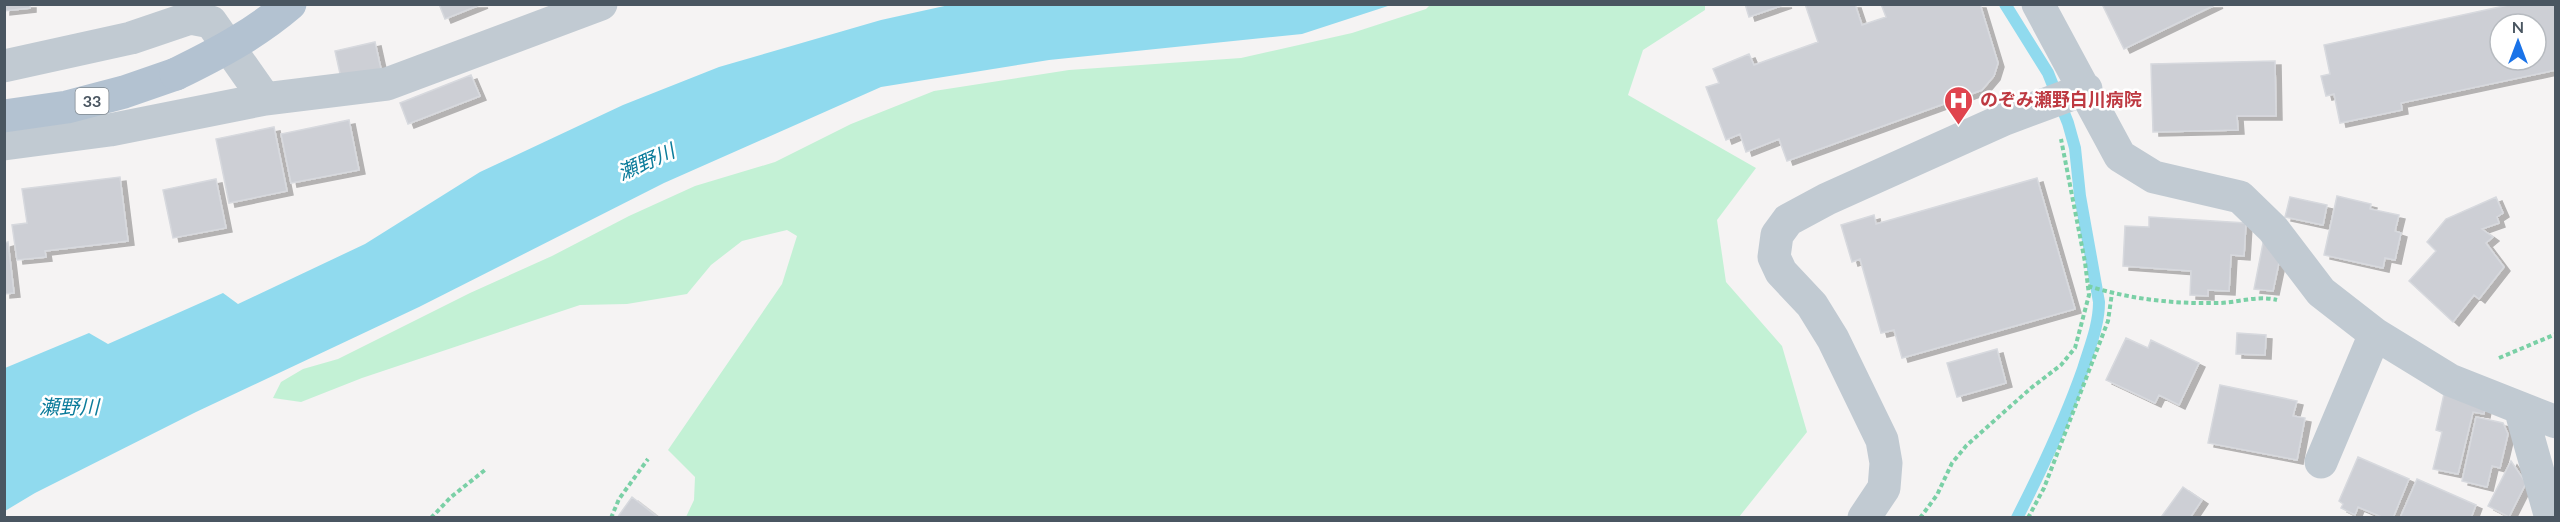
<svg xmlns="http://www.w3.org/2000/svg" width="2560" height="522" viewBox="0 0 2560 522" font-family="Lato,'Noto Sans JP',sans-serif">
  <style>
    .green { fill: #c3f1d5 }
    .water { fill: #90daee }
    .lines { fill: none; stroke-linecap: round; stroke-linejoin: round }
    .stream { stroke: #90daee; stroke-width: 12 }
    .building { fill: #cdcfd5; stroke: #d7d9de; stroke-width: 1.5; fill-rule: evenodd; filter: url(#shadow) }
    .path { stroke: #7ad0a6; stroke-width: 4; stroke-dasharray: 4.5 3; stroke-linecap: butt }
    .minor { stroke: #c1cad2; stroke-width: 33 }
    .major { stroke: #b3c2d1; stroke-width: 33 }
    .major-bridge { stroke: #b3c2d1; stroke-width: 33 }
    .labels { text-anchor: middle; stroke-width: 5; stroke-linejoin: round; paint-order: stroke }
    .shield { fill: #fff; stroke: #808990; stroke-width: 1.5 }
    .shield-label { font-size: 16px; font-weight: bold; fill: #4a5661 }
    .health-label { font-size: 18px; font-weight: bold; fill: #be3a42; stroke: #fff; text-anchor: start }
    .water-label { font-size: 20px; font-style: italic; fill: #0c7c9b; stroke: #fff }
  </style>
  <defs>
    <filter id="shadow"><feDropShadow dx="6" dy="4" stdDeviation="0" flood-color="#0004"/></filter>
  </defs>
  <rect width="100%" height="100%" fill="#f5f3f3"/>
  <!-- green -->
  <path class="green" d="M1705,4V10L1643,50L1628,95L1756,168L1717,220L1726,282L1782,346L1807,432L1739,517H686L694,500L695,477L668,450L782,284L797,236L787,230L742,241L711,265L687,294L627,304L580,305L362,378L301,402L273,398L281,382L303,369L338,359L470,293L552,256L629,216L695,186L775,162L851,124L934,91L1069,70L1241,58L1352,33L1426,9L1430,5Z"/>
  <!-- water -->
  <path class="water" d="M949,5H1391L1302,34L1049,60L881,87L664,183L419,307L196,412L35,493L5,511V368L89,333L108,344L223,293L238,304L365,244L480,172L623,105L719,67L881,20Z"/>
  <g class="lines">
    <!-- stream -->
    <path class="stream" d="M2005,4L2048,73L2068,123L2075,148L2080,196L2099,302C2099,325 2090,346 2083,369C2065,420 2042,469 2017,518"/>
  </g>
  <!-- building -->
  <path class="building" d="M4,4H30V8L4,11Z
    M439,4H482L445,19Z
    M1745,4H1786L1749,17Z
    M1805,4H1855L1862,25L1886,17L1881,4H1980L1998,63L1994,76L1982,90L1787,161L1779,139L1746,152L1740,134L1726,140L1706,87L1719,83L1713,69L1749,54L1754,65L1818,42Z
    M2102,4H2217L2124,49Z
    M2513,4H2556V70L2401,103L2402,110L2340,123L2334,94L2326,96L2321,76L2330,74L2324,45ZM2500,24H2536V60H2500Z
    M375,42L381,69L341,78L335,51Z
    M2275,61L2276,116H2237L2238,130L2153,132L2151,64Z
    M471,75L480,96L408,124L400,103Z
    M349,120L359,170L291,183L281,134Z
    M274,127L287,191L229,203L216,139Z
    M120,177L128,241L45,251L46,257L17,260L12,225L27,223L22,189Z
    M2037,178L2075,309L1902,358L1894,330L1881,333L1860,259L1852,262L1841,225L1874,215L1876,224Z
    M216,179L226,228L173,238L163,190Z
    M2337,196L2371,204L2370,209L2399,215L2395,231L2401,233L2395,260L2385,258L2383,268L2324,255Z
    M2290,197L2327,205L2323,225L2285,217Z
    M2496,197L2503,213L2497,217L2499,223L2482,229L2493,237L2486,243L2504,267L2479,299L2474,295L2453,322L2409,281L2436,251L2427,242L2446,219Z
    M2149,217L2246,223L2244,256L2231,255L2229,291L2208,290V296L2190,295L2191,271L2123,266L2125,226L2149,227Z
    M2264,238L2281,253L2273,291L2254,289Z
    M8,242L14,293L4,294V243Z
    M2237,333L2266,335L2265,355L2236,354Z
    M2126,338L2148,348L2151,340L2199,363L2179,405L2159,395L2155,403L2106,380Z
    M1997,349L2006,383L1957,397L1947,363Z
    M2220,385L2297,401L2293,416L2305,418L2297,460L2208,443Z
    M2444,394L2486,403L2484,414L2473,412L2458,474L2433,469L2442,432L2436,430Z
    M2476,417L2503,423L2508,434L2500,468L2492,466L2487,487L2462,481Z
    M2358,457L2409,479L2393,518H2384L2358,507L2355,515L2341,508L2343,504L2339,501Z
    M2511,461L2526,483L2509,517L2488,506Z
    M2417,479L2476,505L2471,518H2400Z
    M2183,487L2202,500L2190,518H2164L2162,516Z
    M632,497L659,518H617Z"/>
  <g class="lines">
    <!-- path -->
    <path class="path" d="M2088,286C2130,299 2173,304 2217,303C2237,303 2257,295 2277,300
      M2499,358L2556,334
      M431,518L451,497L485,470
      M611,518L619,499L648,459
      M1920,518L1937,495L1952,463L1966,446L2031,388L2061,365L2075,348L2089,295L2085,262L2061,139
      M2028,518L2044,488L2108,321L2112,293"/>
    <!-- minor -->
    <path class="minor" d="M2038,4L2120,156L2154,177L2240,197L2273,229L2321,292L2375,334L2450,380L2556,422
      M4,66L131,38L190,18L211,22L265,99
      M4,144L110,130L265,99L387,84L601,4
      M2520,408L2551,518
      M2321,462L2375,334
      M1864,518L1884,488L1886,463L1882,440L1833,339L1812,305L1781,272L1774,257L1777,235L1788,220L1827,199L2005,119L2086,89"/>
    <!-- major -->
    <path class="major" d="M4,116L67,107L124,92L176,74"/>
    <!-- major-bridge -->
    <path class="major-bridge" d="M176,74C217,54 255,34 290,4"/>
  </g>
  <!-- icons -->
  <defs>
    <symbol id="hospital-pin" viewBox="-11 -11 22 30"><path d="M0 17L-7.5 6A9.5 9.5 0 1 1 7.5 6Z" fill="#e0444e" stroke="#fff"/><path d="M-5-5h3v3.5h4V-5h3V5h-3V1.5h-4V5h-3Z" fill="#fff"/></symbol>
  </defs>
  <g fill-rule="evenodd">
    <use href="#hospital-pin" x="1942" y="84" width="33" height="45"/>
  </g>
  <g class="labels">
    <!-- shield labels -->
    <rect class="shield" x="75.5" y="88" width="33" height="26" rx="4.5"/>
    <g class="shield-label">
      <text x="92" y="107">33</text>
    </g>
    <!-- health labels -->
    <g class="health-label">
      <text x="1980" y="106">のぞみ瀬野白川病院</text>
    </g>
    <!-- water labels -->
    <g class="water-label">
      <text transform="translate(646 162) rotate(-24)" y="7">瀬野川</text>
      <text x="69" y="414">瀬野川</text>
    </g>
  </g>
  <!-- border -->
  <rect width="2560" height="522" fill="none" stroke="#4a5661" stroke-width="12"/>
  <!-- north arrow -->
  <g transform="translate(2518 42)"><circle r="28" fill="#ffffff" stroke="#b7bbc0" stroke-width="1.5"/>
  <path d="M0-4.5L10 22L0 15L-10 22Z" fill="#1a73e8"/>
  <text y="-9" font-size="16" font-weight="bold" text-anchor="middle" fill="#4a5661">N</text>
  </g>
</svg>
